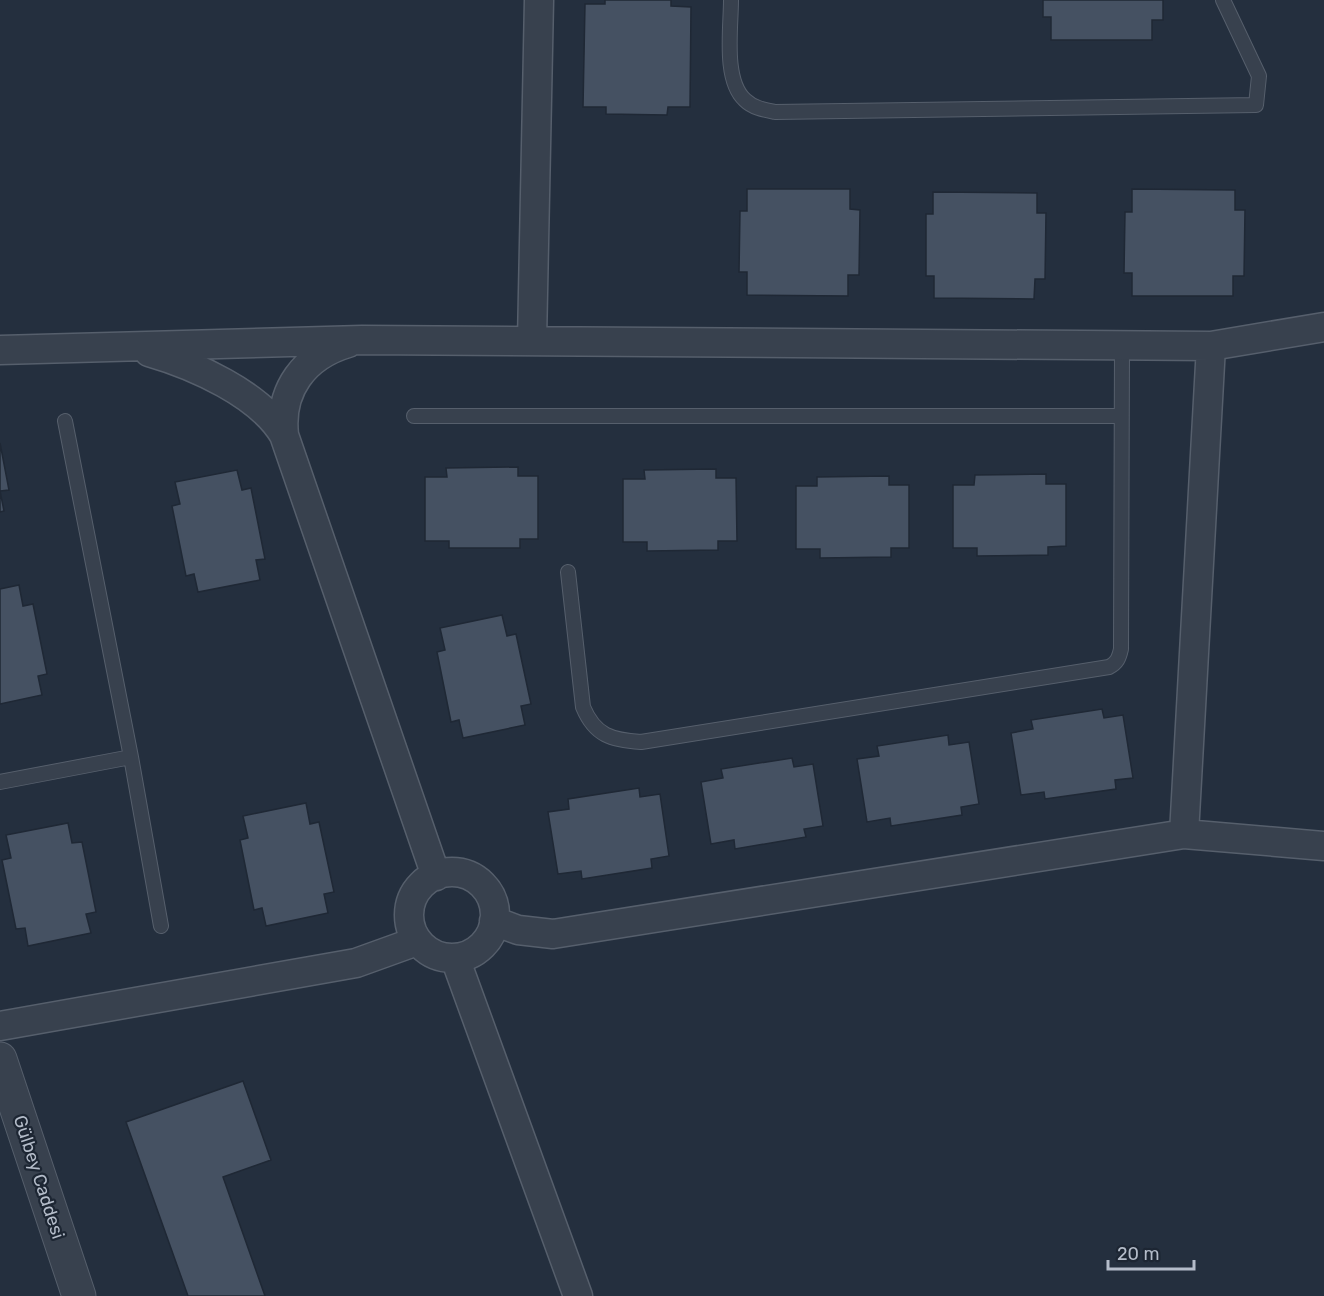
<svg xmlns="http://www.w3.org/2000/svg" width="1324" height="1296" viewBox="0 0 1324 1296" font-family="Rubik,sans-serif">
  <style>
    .building { fill: #455162; stroke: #1f2835; stroke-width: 1.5 }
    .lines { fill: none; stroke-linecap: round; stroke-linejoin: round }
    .service-casing { stroke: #565f6c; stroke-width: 16 }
    .minor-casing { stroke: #565f6c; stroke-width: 31 }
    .tertiary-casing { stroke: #565f6c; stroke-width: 35 }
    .service { stroke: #38414e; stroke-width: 14 }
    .minor { stroke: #38414e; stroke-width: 28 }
    .tertiary { stroke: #38414e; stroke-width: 33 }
    .labels { text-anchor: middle; stroke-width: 4.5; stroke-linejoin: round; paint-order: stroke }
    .street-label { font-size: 18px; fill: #b4bcc9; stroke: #1d2633 }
  </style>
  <rect width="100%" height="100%" fill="#242f3e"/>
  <!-- building -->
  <path class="building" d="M605,0H671V6L691,7L690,107H668L667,115L606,114V107H583L585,4H605Z
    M1043,0H1163V20H1152V40H1051V17H1043Z
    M747,189H850V209L860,210L859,275H848V296L747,295V272H739L740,211H747Z
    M1132,189L1235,190V210H1245L1244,276H1233V296H1132V273H1124L1125,212H1132Z
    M933,192L1037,193V213H1046L1045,279H1035L1034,299L934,298V276H926V214H933Z
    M0,443L9,490L0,491L4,511L0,512Z
    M518,467V476H538V539H520V548H449V541H425V477H447L446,468Z
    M716,469V478H736L737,541H718V550L647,551V542H623V479H645L644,470Z
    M237,470L242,490L251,488L265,559L256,560L260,580L198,592L194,574L186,576L172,506L180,504L175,482Z
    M1046,474V484H1066V546L1048,547V555L977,556V548H953V485H974L975,475Z
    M889,476V485H909V548H891V557L820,558V549H796V486H817V477Z
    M19,585L23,606L33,604L47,674L38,676L42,695L0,704V589Z
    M502,615L507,636L516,634L531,704L521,706L525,725L463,738L459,720L451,722L437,652L445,650L440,628Z
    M1102,709L1104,718L1123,715L1133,778L1115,780L1116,789L1045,799L1044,792L1021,795L1011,733L1033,729L1031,720Z
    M948,735L949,745L969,742L979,804L961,807L962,815L891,826L890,818L867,822L857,759L879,756L877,746Z
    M792,758L794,767L813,764L823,826L804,829L806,837L735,849L734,840L711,844L701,782L723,778L721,769Z
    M639,788L640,797L660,794L669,856L651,859L652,868L582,879L581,871L558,874L548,812L569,809L568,799Z
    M306,803L310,824L319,822L334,892L324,894L328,913L266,926L262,908L254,910L240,840L248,838L243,816Z
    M68,823L72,843L82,842L96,912L86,914L91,933L28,946L25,928L16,929L2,860L11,858L6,835Z
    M243,1081L271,1160L223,1177L265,1296H188L126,1122Z"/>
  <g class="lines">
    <defs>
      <path id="service" d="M731,0C731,28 723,80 745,100C753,108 765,110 775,112L1256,105L1259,76L1223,0
        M414,416H1121
        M65,421L131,757L161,926
        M568,572L583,707C595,736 612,740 641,742L1109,667C1117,663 1119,658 1121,649L1122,346
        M0,782L131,757"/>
      <path id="minor" d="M532,341L539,0
        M0,350L362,340L1211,346L1324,327
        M149,352C194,365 260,394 284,435L436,876
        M284,435C279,390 304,356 348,343
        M1184,834L1211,346
        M409 915a43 43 0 1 1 86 0a43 43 0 1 1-86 0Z
        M494,921L518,930L553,934L1184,834L1324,846
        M455,958L578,1296
        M0,1026L356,963L417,941"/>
      <path id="tertiary" d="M0,1059L79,1296"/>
    </defs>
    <!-- service casing -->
    <use href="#service" class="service-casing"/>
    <!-- minor casing -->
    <use href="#minor" class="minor-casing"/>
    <!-- tertiary casing -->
    <use href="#tertiary" class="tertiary-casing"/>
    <!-- service -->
    <use href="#service" class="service"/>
    <!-- minor -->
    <use href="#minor" class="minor"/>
    <!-- tertiary -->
    <use href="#tertiary" class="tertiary"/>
  </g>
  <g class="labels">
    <!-- street labels -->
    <g class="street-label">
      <text transform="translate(39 1177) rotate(72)" y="6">Gülbey Caddesi</text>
    </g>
  </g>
  <!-- scale -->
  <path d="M1108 1260v9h86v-9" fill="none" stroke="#b4bcc9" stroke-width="3"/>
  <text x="1117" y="1260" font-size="18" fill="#b4bcc9" stroke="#1d2633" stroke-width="4.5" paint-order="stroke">20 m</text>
</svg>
